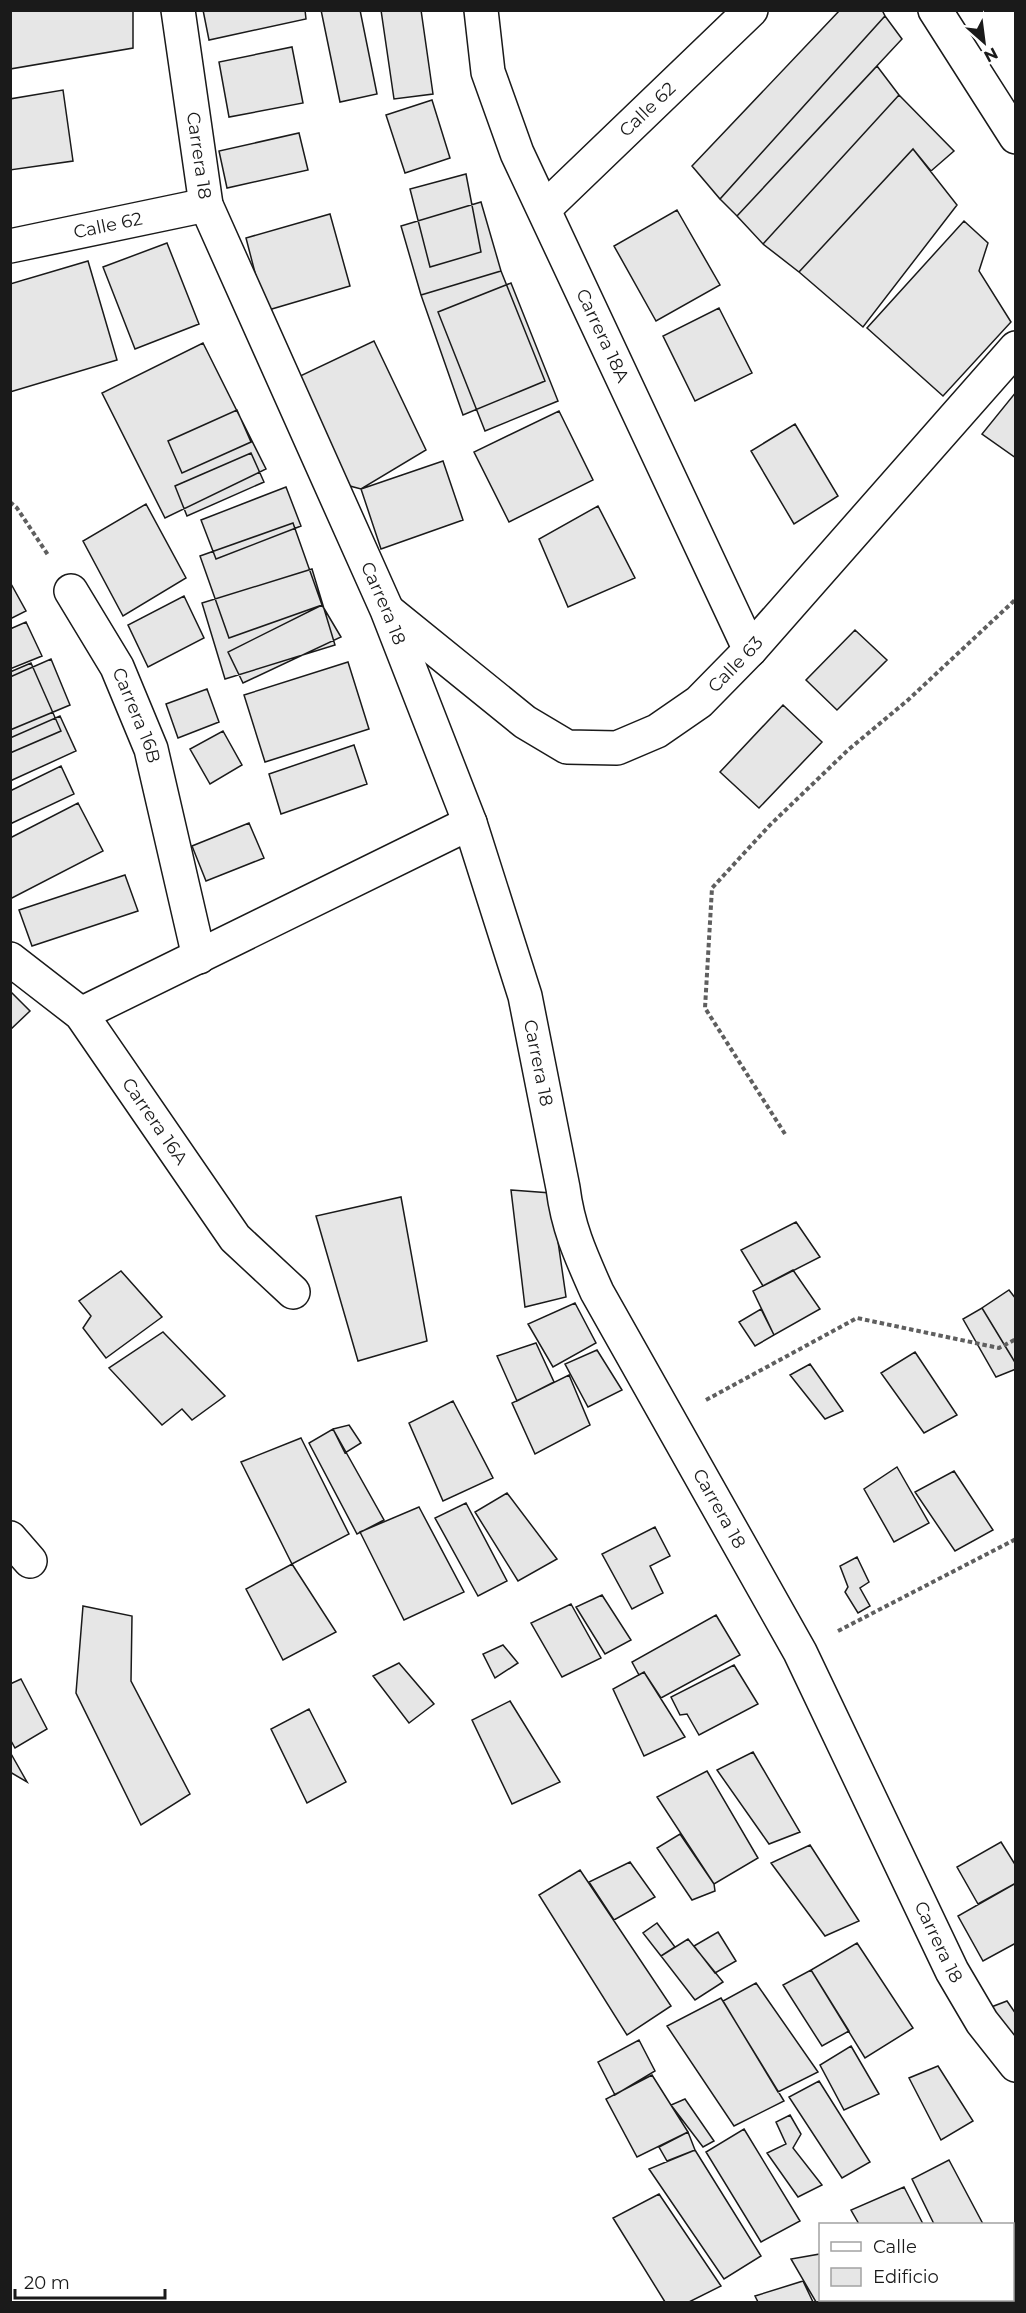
<svg xmlns="http://www.w3.org/2000/svg" width="1026" height="2313" viewBox="0 0 1026 2313" font-family="Montserrat,sans-serif">
  <style>
    .building { fill: #e6e6e6; stroke: #1a1a1a; stroke-width: 1.5 }
    .lines { fill: none; stroke-linecap: round; stroke-linejoin: round }
    .minor-casing { stroke: #1a1a1a; stroke-width: 36 }
    .path { stroke: #5f5f5f; stroke-width: 4; stroke-dasharray: 4.5 3; stroke-linecap: butt }
    .minor { stroke: #fff; stroke-width: 33 }
    .labels { text-anchor: middle; stroke-width: 4.5; stroke-linejoin: round; paint-order: stroke }
    .street-label { font-size: 18px; fill: #1a1a1a; stroke: #fff }
  </style>
  <rect width="100%" height="100%" fill="#fff"/>
  <!-- building -->
  <path class="building" d="M10,10H133V48L10,69Z
    M203,10H305L306,19L209,40Z
    M321,10H360L377,94L340,102Z
    M381,10H421L433,94L394,99Z
    M840,10H882L885,16L720,199L692,166Z
    M885,16L902,39L737,216L720,199Z
    M292,47L303,103L229,117L219,62Z
    M877,66L899,95L763,244L737,216Z
    M63,90L73,161L10,170V99Z
    M899,95L954,151L931,171L913,149L799,272L763,244Z
    M432,100L450,158L405,173L386,115Z
    M299,133L308,170L227,188L219,151Z
    M913,149L957,205L863,327L799,272Z
    M466,174L481,252L430,267L410,189Z
    M481,202L501,271L421,295L401,226Z
    M677,210L720,285L656,321L614,246Z
    M330,214L350,286L265,311L246,238Z
    M964,221L988,243L979,271L1011,322L943,396L867,328Z
    M167,243L199,324L135,349L103,267Z
    M88,261L117,360L10,392V284Z
    M501,271L545,381L463,415L421,295Z
    M511,283L558,401L485,431L438,312Z
    M719,308L752,373L695,401L663,336Z
    M374,341L426,450L361,489L350,486L298,377Z
    M203,343L266,469L165,518L102,393Z
    M1016,392V458L982,434Z
    M237,410L251,442L182,473L168,441Z
    M559,411L593,480L509,522L474,452Z
    M795,424L838,496L794,524L751,451Z
    M251,453L264,482L187,516L175,486Z
    M443,461L463,520L381,549L361,489Z
    M286,487L301,526L216,559L201,520Z
    M146,504L186,578L123,616L83,541Z
    M598,506L635,578L568,607L539,539Z
    M293,523L322,605L229,638L200,556Z
    M312,569L335,645L225,679L202,603Z
    M10,582L26,611L10,619Z
    M184,596L204,638L148,667L128,625Z
    M322,605L341,637L243,683L228,652Z
    M26,622L42,656L10,669V629Z
    M855,630L887,660L837,710L806,680Z
    M51,659L70,705L10,730V677Z
    M348,662L369,729L265,762L244,695Z
    M31,663L61,731L10,753V672Z
    M207,689L219,722L178,738L166,704Z
    M783,705L822,742L759,808L720,772Z
    M60,716L76,751L10,781V738Z
    M223,731L242,765L210,784L190,749Z
    M354,745L367,784L281,814L269,774Z
    M61,766L74,794L10,824V791Z
    M78,803L103,851L10,899V838Z
    M249,823L264,858L206,881L192,846Z
    M125,875L138,911L32,946L19,910Z
    M10,991L30,1011L10,1030Z
    M511,1190L551,1193L566,1297L525,1307Z
    M401,1197L427,1341L358,1361L316,1216Z
    M796,1222L820,1257L763,1286L741,1250Z
    M793,1270L820,1309L774,1335L753,1291Z
    M121,1271L162,1317L106,1358L83,1328L91,1316L79,1301Z
    M1009,1290L1016,1299V1364L982,1308Z
    M575,1303L596,1343L553,1367L528,1324Z
    M982,1308L1016,1364V1369L996,1377L963,1319Z
    M761,1309L774,1335L755,1346L739,1322Z
    M163,1332L225,1396L192,1420L182,1409L162,1425L109,1368Z
    M536,1343L554,1382L517,1401L497,1356Z
    M597,1350L622,1390L588,1407L565,1364Z
    M915,1352L957,1415L924,1433L881,1373Z
    M810,1364L843,1411L825,1419L790,1375Z
    M569,1375L590,1425L535,1454L512,1403Z
    M453,1401L493,1478L443,1501L409,1423Z
    M349,1425L361,1443L345,1453L333,1429Z
    M333,1429L384,1520L357,1534L309,1443Z
    M301,1438L349,1534L292,1564L241,1462Z
    M897,1467L929,1523L894,1542L864,1489Z
    M954,1471L993,1530L955,1551L915,1492Z
    M507,1493L557,1559L518,1581L475,1512Z
    M466,1503L507,1581L478,1596L435,1518Z
    M419,1507L464,1592L404,1620L360,1532Z
    M655,1527L670,1556L650,1566L663,1593L632,1609L602,1554Z
    M857,1557L869,1582L860,1588L870,1606L858,1613L845,1592L848,1587L840,1566Z
    M292,1564L336,1632L283,1660L246,1589Z
    M602,1595L631,1640L605,1654L576,1607Z
    M571,1604L601,1658L562,1677L531,1623Z
    M83,1606L132,1616L131,1681L190,1794L141,1825L76,1693Z
    M716,1615L740,1655L661,1698L644,1672L639,1675L632,1662Z
    M503,1645L518,1663L495,1678L483,1654Z
    M399,1663L434,1704L409,1723L373,1676Z
    M734,1665L758,1704L699,1735L687,1714L680,1715L671,1697Z
    M644,1672L685,1737L644,1756L613,1689Z
    M21,1679L47,1729L15,1748L10,1739V1684Z
    M510,1701L560,1782L512,1804L472,1720Z
    M309,1709L346,1782L307,1803L271,1729Z
    M10,1752L27,1782L10,1772Z
    M753,1752L800,1832L769,1844L717,1770Z
    M707,1771L758,1858L714,1884L657,1797Z
    M680,1834L714,1884L715,1891L692,1900L657,1848Z
    M1001,1842L1016,1866V1883L978,1904L957,1867Z
    M810,1845L859,1921L825,1936L771,1863Z
    M630,1862L655,1897L614,1920L589,1882Z
    M580,1870L671,2006L627,2035L539,1895Z
    M1016,1883V1943L983,1961L958,1916Z
    M657,1923L675,1947L661,1956L643,1933Z
    M718,1932L736,1961L715,1973L694,1946Z
    M688,1939L723,1982L695,2000L661,1956Z
    M857,1943L913,2028L865,2058L811,1970Z
    M811,1970L849,2031L822,2046L783,1985Z
    M756,1983L818,2072L778,2092L723,2001Z
    M721,1998L784,2101L734,2126L667,2026Z
    M1007,2001L1016,2014V2037L1005,2042L986,2009Z
    M639,2040L655,2071L615,2095L598,2062Z
    M851,2046L879,2094L844,2110L820,2065Z
    M938,2066L973,2121L941,2140L909,2078Z
    M652,2075L688,2132L637,2157L606,2099Z
    M819,2081L870,2162L842,2178L789,2097Z
    M685,2099L714,2141L703,2147L671,2105Z
    M790,2115L801,2134L793,2148L822,2185L798,2197L767,2153L786,2144L776,2122Z
    M744,2129L800,2221L761,2242L706,2152Z
    M688,2132L695,2150L667,2161L659,2147Z
    M695,2150L761,2256L724,2279L649,2169Z
    M949,2160L983,2224H934L912,2179Z
    M904,2187L923,2224H859L851,2210Z
    M659,2194L721,2286L689,2302H665L613,2218Z
    M820,2254V2300H872L874,2302H816L791,2259Z
    M803,2281L813,2302H758L755,2296Z"/>
  <g class="lines">
    <defs>
      <g id="minor">
        <path id="s1" d="M178,10L206,205L387,610L470,823L525,996L563,1188C568,1228 581,1256 597,1292L800,1652L952,1971L982,2022L1016,2065"/>
        <path id="s2" d="M481,10L488,72L517,153L750,650"/>
        <path d="M935,10L1016,137"/>
        <path id="s3" d="M545,208L751,10"/>
        <path id="s4" d="M10,246L206,205"/>
        <path id="s5" d="M71,591L117,667L151,749L199,957"/>
        <path id="s6" d="M388,611L525,722L567,747L617,748L657,731L699,702L750,650L1016,348"/>
        <path id="s7" d="M10,959L81,1014L235,1238L293,1292"/>
        <path d="M81,1014L470,823"/>
        <path d="M10,1538L30,1561"/>
      </g>
    </defs>
    <!-- minor casing -->
    <use href="#minor" class="minor-casing"/>
    <!-- path -->
    <path class="path" d="M10,502L17,508L48,555
      M785,1134L705,1008L712,888L770,825L848,750L908,700L1016,599
      M706,1400L857,1318L999,1348L1016,1339
      M838,1631L1016,1539"/>
    <!-- minor -->
    <use href="#minor" class="minor"/>
  </g>
  <g class="labels">
    <!-- street labels -->
    <g class="street-label">
      <text dy="6" stroke="none"><textPath href="#s3" startOffset="142">Calle 62</textPath></text>
      <text dy="6" stroke="none"><textPath href="#s1" startOffset="147">Carrera 18</textPath></text>
      <text dy="6" stroke="none"><textPath href="#s4" startOffset="100">Calle 62</textPath></text>
      <text dy="6" stroke="none"><textPath href="#s2" startOffset="350">Carrera 18A</textPath></text>
      <text dy="6" stroke="none"><textPath href="#s1" startOffset="633">Carrera 18</textPath></text>
      <text dy="6" stroke="none"><textPath href="#s6" startOffset="422">Calle 63</textPath></text>
      <text dy="6" stroke="none"><textPath href="#s5" startOffset="141">Carrera 16B</textPath></text>
      <text dy="6" stroke="none"><textPath href="#s1" startOffset="1119">Carrera 18</textPath></text>
      <text dy="6" stroke="none"><textPath href="#s7" startOffset="220">Carrera 16A</textPath></text>
      <text dy="6" stroke="none"><textPath href="#s1" startOffset="1605">Carrera 18</textPath></text>
      <text dy="6" stroke="none"><textPath href="#s1" startOffset="2091">Carrera 18</textPath></text>
    </g>
  </g>
  <!-- border -->
  <rect width="1026" height="2313" fill="none" stroke="#1a1a1a" stroke-width="24"/>
  <!-- legend -->
  <rect x="819" y="2223" width="195" height="78" fill="#ffffff" stroke="#a3a3a3" stroke-width="1.5"/>
  <rect x="831" y="2242" width="30" height="9" fill="#ffffff" stroke="#a3a3a3" stroke-width="1.5"/>
  <text x="873" y="2253" font-size="18" fill="#1a1a1a">Calle</text>
  <rect x="831" y="2268" width="30" height="18" fill="#e6e6e6" stroke="#a3a3a3" stroke-width="1.5"/>
  <text x="873" y="2283" font-size="18" fill="#1a1a1a">Edificio</text>
  <!-- north arrow -->
  <g transform="translate(984 42) rotate(152)" stroke="#ffffff" stroke-width="4.5" paint-order="stroke">
  <path d="M0-4.5L10 22L0 15L-10 22Z" fill="#1a1a1a"/>
  <text y="-9" font-size="16" font-weight="bold" text-anchor="middle" fill="#1a1a1a">N</text>
  </g>
  <!-- scale -->
  <path d="M15 2289v9h150v-9" fill="none" stroke="#1a1a1a" stroke-width="3"/>
  <text x="24" y="2289" font-size="18" fill="#1a1a1a" stroke="#ffffff" stroke-width="4.5" paint-order="stroke">20 m</text>
</svg>
